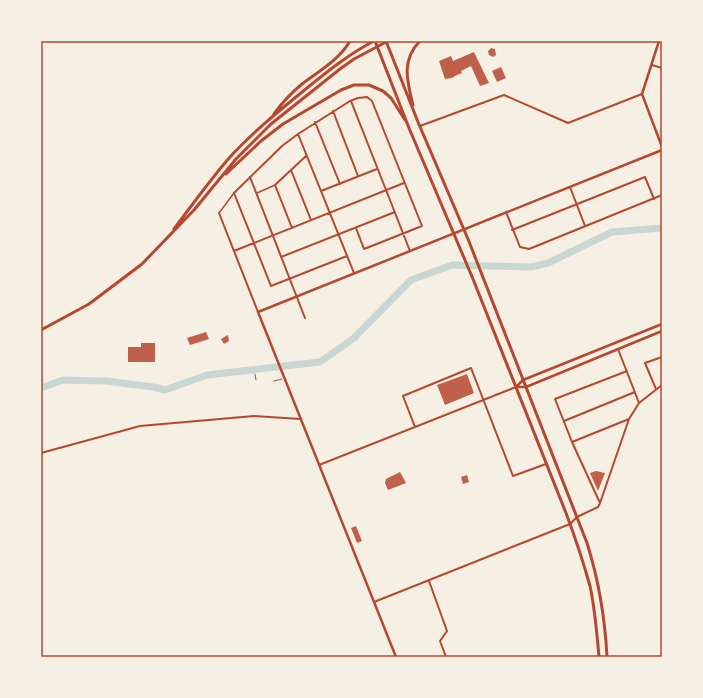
<svg xmlns="http://www.w3.org/2000/svg" width="703" height="698" viewBox="0 0 703 698" font-family="Barlow,sans-serif">
  <style>
    .lines { fill: none; stroke-linecap: round; stroke-linejoin: round }
    .river { stroke: #c9d6d2; stroke-width: 7 }
    .building { fill: #bf614a }
    .path { stroke: #b5482f; stroke-width: 1 }
    .pedestrian { stroke: #b5482f; stroke-width: 1.5 }
    .minor { stroke: #b5482f; stroke-width: 2 }
    .tertiary { stroke: #b5482f; stroke-width: 2.5 }
    .secondary { stroke: #b5482f; stroke-width: 3 }
    .neatline { fill: none; stroke: #b5482f; stroke-width: 1.5 }
  </style>
  <rect width="100%" height="100%" fill="#f6efe4"/>
  <g class="lines">
    <!-- river -->
    <path class="river" d="M41,388L63,380L106,381L153,387L165,390L207,375L320,362L354,338L411,280L452,265L531,267L548,263L612,232L662,228"/>
  </g>
  <!-- building -->
  <path class="building" d="M491,48L495,49L496,55L493,57L489,55L488,51Z
    M474,52L489,83L480,86L471,66L461,71L462,73L455,76L452,78L445,79L439,61L451,56L453,61Z
    M501,67L506,78L497,82L492,71Z
    M206,332L209,339L190,345L187,338Z
    M228,335L229,341L224,344L221,339Z
    M141,343H155V362H128V347H141Z
    M467,374L474,393L445,405L437,385Z
    M596,471L605,473L598,491L590,473Z
    M400,472L406,483L388,490L385,483L386,479Z
    M467,475L469,482L463,484L461,477Z
    M356,526L362,541L357,543L351,528Z"/>
  <g class="lines">
    <!-- path -->
    <path class="path" d="M255,374L256,380
      M274,381L282,379"/>
    <!-- pedestrian -->
    <path class="pedestrian" d="M257,193L275,185
      M219,213L234,193"/>
    <!-- minor -->
    <path class="minor" d="M652,65L662,68
      M351,101L410,251
      M333,111L358,176
      M315,122L340,184
      M420,126L504,95L568,123L642,94
      M298,134L354,273
      M291,170L311,220
      M250,177L305,318
      M570,187L585,226
      M321,191L377,169
      M506,212L520,247L529,249L662,195
      M219,213L258,312
      M292,228L275,185L306,156
      M512,230L645,177L654,199
      M234,251L404,183
      M347,256L271,286L234,193L282,146L298,134L350,101L358,98L367,97L372,101L422,226L364,249L356,228
      M281,257L395,212
      M618,349L639,403
      M656,389L645,363L662,357
      M564,421L635,392
      M415,427L403,396L471,368L513,476L546,464
      M572,442L629,419
      M41,453L140,426L254,416L300,419
      M319,465L516,387
      M600,503L572,442L555,399L627,371
      M429,581L447,631L440,641L446,657
      M374,602L570,524L577,517L598,507L600,503L629,419L639,403L662,385"/>
    <!-- tertiary -->
    <path class="tertiary" d="M659,41L642,94L662,147
      M516,387L523,380L662,324
      M516,387H526L662,331
      M396,657L258,312L662,150"/>
    <!-- secondary -->
    <path class="secondary" d="M375,41L409,128L473,279L566,513C575,537 583,561 590,586C595,609 597,634 599,657
      M386,41L418,122L468,239L587,543C599,581 605,618 607,657
      M413,105C407,81 401,60 420,41
      M274,114C282,103 291,93 302,84C319,71 339,60 350,41
      M226,174L261,141L283,124L341,90L354,85H369L383,91L391,98L405,120
      M174,229C192,205 210,180 230,157C253,132 280,110 307,88C328,71 349,54 374,41
      M41,330L89,304L142,264L194,210L236,159L271,124L340,69L354,59L388,41"/>
  </g>
  <!-- border -->
  <rect width="703" height="698" fill="none" stroke="#f6efe4" stroke-width="84"/>
  <rect x="42" y="42" width="619" height="614" class="neatline"/>
</svg>
